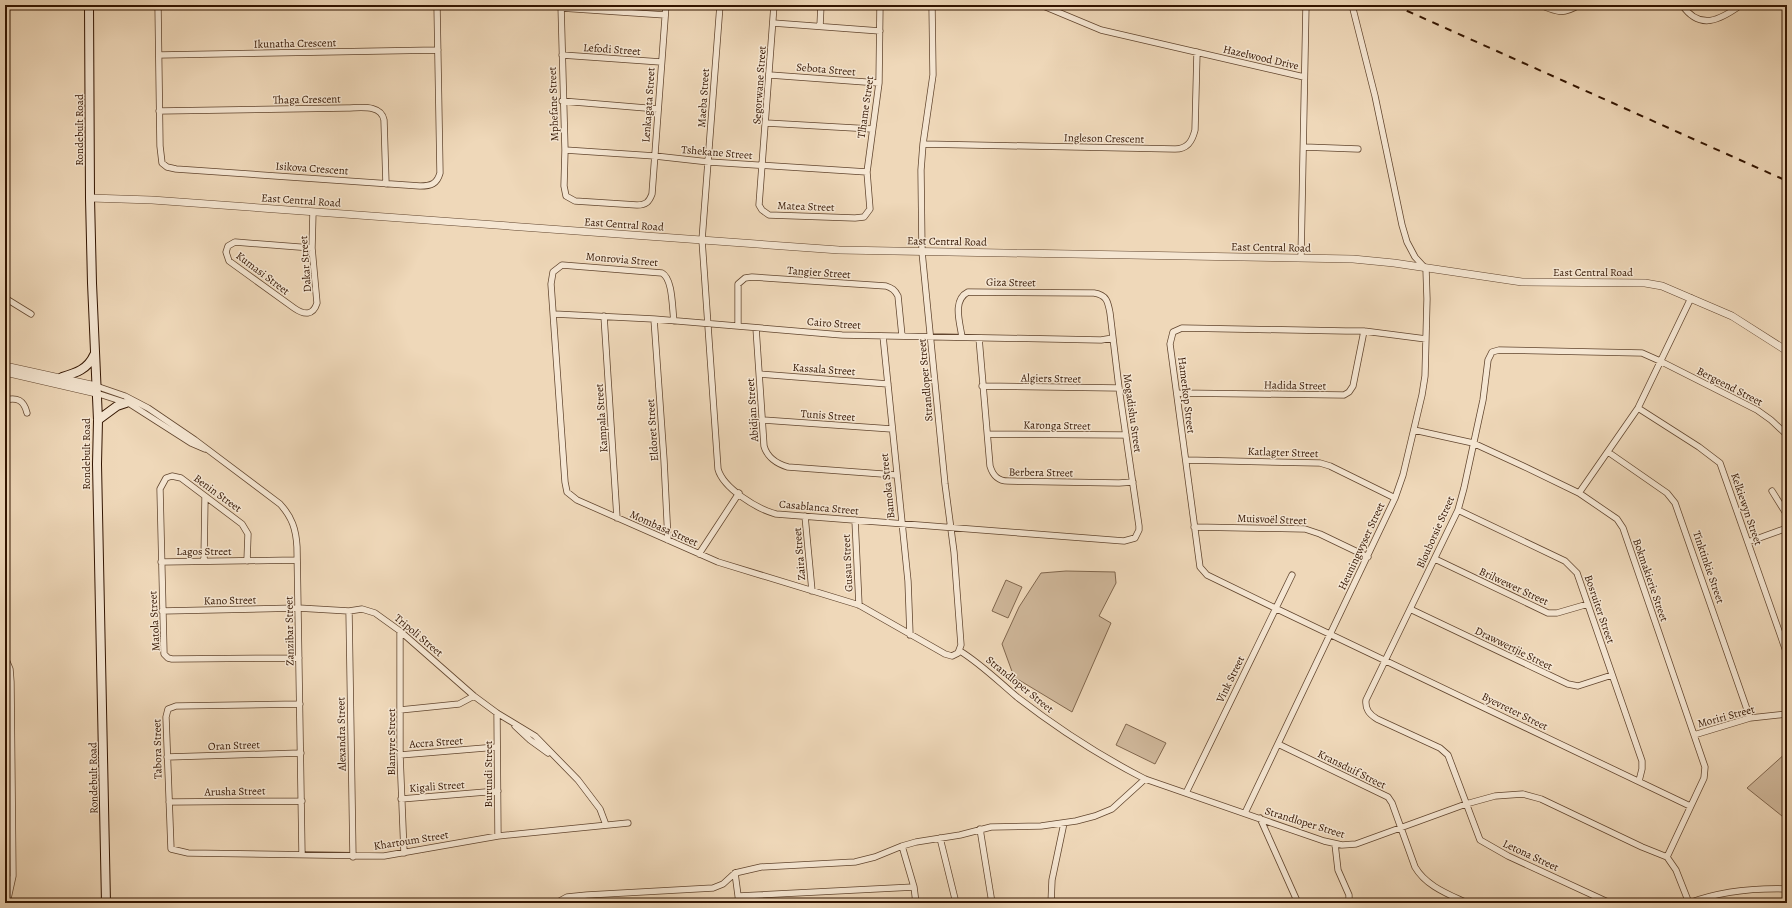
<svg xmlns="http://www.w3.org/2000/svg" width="1792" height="908" viewBox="0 0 1792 908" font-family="Alegreya,serif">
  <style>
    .green { fill: #cfb79a; stroke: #80664d }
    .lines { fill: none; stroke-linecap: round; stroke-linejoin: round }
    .minor-casing { stroke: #61452e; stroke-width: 7 }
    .tertiary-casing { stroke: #61452e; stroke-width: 8 }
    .secondary-casing { stroke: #321400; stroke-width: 10 }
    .minor { stroke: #f5e6d2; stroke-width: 5.5 }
    .tertiary { stroke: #f5e6d2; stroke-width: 7 }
    .secondary { stroke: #f5e6d2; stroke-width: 8 }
    .rail { stroke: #321400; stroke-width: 2; stroke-dasharray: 7 7; stroke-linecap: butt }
    .labels { text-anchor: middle; stroke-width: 3; stroke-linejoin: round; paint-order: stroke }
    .street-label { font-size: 11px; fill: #321400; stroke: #f5e6d2 }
  </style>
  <rect width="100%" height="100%" fill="#efd8b9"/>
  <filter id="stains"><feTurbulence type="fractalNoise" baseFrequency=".005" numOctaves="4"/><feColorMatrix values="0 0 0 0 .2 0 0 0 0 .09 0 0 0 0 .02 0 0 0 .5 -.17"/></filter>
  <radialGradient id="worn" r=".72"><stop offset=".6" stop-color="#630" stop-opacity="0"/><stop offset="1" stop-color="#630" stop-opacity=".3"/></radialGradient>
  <!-- green -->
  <path class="green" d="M1066,571L1115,572L1116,583L1099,616L1111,623L1072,712L1014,677L1002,644L1019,607L1041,573Z
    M1006,580L1022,587L1008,618L992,611Z
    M1126,724L1166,743L1155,764L1116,745Z
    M1787,752V820L1747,788Z"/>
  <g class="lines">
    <defs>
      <path id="minor" d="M158,5L160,146L162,163L167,167L176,169L420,186C431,186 437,184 440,173L437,5
        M561,5L565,150L564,186L566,196L575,201L637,205C646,205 649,202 652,194L666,5
        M720,5L702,240L718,469C723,488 757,509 776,514L1124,541L1135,538L1139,530V526L1119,388L1110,313C1108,302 1107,295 1094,293L968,292C952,300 960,323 962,337
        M774,5L759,205L762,210L769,215L855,218L864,217L870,209L867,172L879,83L880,5
        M1041,5L1101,30L1304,77
        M1540,5C1557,12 1563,15 1579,5
        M1682,5C1700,31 1720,20 1741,5
        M561,8L665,15
        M773,23L880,31
        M820,26L821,5
        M159,55L438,50
        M562,55L661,62
        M770,75L879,83
        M562,101L658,109
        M159,111L347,108C360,108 381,104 384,120L386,184
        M766,123L872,129
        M923,144L1175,149C1187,149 1192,142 1195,130L1197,52
        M1304,147L1358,149
        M565,150L655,156L709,162L867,172
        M312,248L235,242L228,246L226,252L229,261L294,308C304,315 313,316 317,303L312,248L313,212
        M1301,258L1306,5
        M5,298L31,314
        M554,314L654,319L842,335L1101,340L1113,338
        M604,316L617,518
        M654,319L664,460L668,540
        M674,321C672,308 673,279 662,273L562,265L553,272L551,284L565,482L567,492L577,500L718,562L859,605L945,654L952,656L958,653L961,645L954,552L945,484L922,252L921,170L923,144L933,75L932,5
        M738,326V284L745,278L752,277L886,286C892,288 895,290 898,296L902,336
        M756,328L764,446C767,457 777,464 788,467L896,475
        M883,336L908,581L910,635
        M979,338L990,466C993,476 998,481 1008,481L1119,483L1133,482
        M1426,339L1364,331H1346L1182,328L1173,332L1170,344L1200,567L1207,575L1275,608L1690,806
        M760,374L888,384
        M96,386L125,396L148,408L195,440L280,504C292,517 296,529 297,547L302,854
        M982,386L1119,388
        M96,393L130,404L191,443L205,449
        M1177,393L1344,395L1349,392L1353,386L1364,331
        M5,400C17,397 24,400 27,413
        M1638,408L1699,447L1720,463L1787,654
        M763,420L892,429
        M1414,430L1473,443L1523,466L1579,493L1617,519L1623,528L1705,767L1704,778L1667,857
        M988,434L1126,435
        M1608,452L1667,493L1675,503L1750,718
        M1186,460L1320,463L1330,466L1395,498
        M1772,491L1787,515
        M1579,493L1638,408L1691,298
        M1458,510L1565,561L1577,573L1642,761V769L1639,781
        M805,516L812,591
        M855,520L859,605
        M1194,527L1305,529L1320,534L1368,557
        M1748,542L1787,528
        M699,554L739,493
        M1435,559L1548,613H1557L1588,604
        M204,561L205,497
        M247,561L248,534L242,524L181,478L172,476L166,478L160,489L164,654L168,658L172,659L299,658
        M161,562L297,560
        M1410,609L1568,684L1578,686L1612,675
        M162,611L298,608L349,611L362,609L375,613L400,631L474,696L497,713L535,736L578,780L600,809L606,825
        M349,611L353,857
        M400,631V755L404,853
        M1781,636L1787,634
        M960,651C981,664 998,681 1017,697C1057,728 1100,756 1145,779L1324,841L1342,845L1356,844L1466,804L1495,796L1523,794L1541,799L1642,847L1667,857L1676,870L1689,903
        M5,657L10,669L11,682L13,876L7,903
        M300,704L176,706L168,709L166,717L171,849L188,853L384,856L498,836L628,823
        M400,710L459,704L474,696
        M497,713L498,836
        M515,726L530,740L548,753
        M1694,735L1750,718L1787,714
        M1278,744L1388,797L1392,803L1415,867C1426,886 1448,894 1467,903
        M400,755L497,747
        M167,757L301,753
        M1186,793L1292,575
        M401,799L498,791
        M169,802L302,801
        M1245,813L1395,498L1403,475L1422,395L1425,376L1427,299L1426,269L1415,257L1407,242L1402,225L1375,96L1352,5
        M1260,818L1298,903
        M980,829L992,903
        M940,838L956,903
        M1335,844L1338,870L1349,895V903
        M902,846L914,887L916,903
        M739,896L914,887
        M556,903L567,897L587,895L713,888L723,884L735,873
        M739,903L735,873L761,867L855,862L875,857L902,846L916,842L960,835L991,827L1041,826L1076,821L1095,816L1112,809L1145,779
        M1051,903L1052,880L1064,823
        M1610,903L1508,856L1480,840L1448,755L1440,748L1377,719C1369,714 1365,709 1366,700L1458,510L1464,488L1483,400L1488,360L1492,352L1499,350L1642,353L1660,361L1757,410L1771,420L1787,435
        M1689,903C1721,891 1752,888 1787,889"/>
      <path id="tertiary" d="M90,198L152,200L839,250L1353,259L1394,263L1522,282L1645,283L1662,286L1732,316L1787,351
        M5,366L96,386
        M5,372L96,393"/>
      <path id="secondary" d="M89,5L90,198L92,283L98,420L97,464L106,903
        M62,377C76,373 88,369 94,355
        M98,420L117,406L126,403"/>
    </defs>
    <!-- minor casing -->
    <use href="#minor" class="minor-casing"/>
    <!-- tertiary casing -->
    <use href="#tertiary" class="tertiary-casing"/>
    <!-- secondary casing -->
    <use href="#secondary" class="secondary-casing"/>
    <!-- minor -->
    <use href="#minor" class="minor"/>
    <!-- tertiary -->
    <use href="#tertiary" class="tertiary"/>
    <!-- secondary -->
    <use href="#secondary" class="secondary"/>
    <!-- rail -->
    <path class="rail" d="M1394,5L1787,181"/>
  </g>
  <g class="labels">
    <!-- street labels -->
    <g class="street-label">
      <text transform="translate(295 43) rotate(-1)" y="4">Ikunatha Crescent</text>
      <text transform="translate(612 49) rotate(4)" y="4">Lefodi Street</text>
      <text transform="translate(1261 57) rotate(13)" y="4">Hazelwood Drive</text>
      <text transform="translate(826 69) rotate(5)" y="4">Sebota Street</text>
      <text transform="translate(759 85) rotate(-86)" y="4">Segorwane Street</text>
      <text transform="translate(703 98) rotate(-86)" y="4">Maeba Street</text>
      <text transform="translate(307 99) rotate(-1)" y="4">Thaga Crescent</text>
      <text transform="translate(553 104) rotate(-92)" y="4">Mphefane Street</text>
      <text transform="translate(648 105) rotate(-86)" y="4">Lenkagata Street</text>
      <text transform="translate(865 107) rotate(-82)" y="4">Tlhame Street</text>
      <text transform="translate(79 130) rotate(-90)" y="4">Rondebult Road</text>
      <text transform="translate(1104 138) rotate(1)" y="4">Ingleson Crescent</text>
      <text transform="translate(717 152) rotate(5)" y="4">Tshekane Street</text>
      <text transform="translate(312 168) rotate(4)" y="4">Isikova Crescent</text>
      <text transform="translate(301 200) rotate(4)" y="4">East Central Road</text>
      <text transform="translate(806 206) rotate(2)" y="4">Matea Street</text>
      <text transform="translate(624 224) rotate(4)" y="4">East Central Road</text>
      <text transform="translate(947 241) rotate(1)" y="4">East Central Road</text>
      <text transform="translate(1271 247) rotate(1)" y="4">East Central Road</text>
      <text transform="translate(622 259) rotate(5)" y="4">Monrovia Street</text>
      <text transform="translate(305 264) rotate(-94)" y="4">Dakar Street</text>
      <text transform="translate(819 272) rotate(4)" y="4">Tangier Street</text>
      <text x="1593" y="276">East Central Road</text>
      <text transform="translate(263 273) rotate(37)" y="4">Kumasi Street</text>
      <text transform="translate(1011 282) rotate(1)" y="4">Giza Street</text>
      <text transform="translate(834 323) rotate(4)" y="4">Cairo Street</text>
      <text transform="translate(824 369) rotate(4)" y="4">Kassala Street</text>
      <text transform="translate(1051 378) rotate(1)" y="4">Algiers Street</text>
      <text transform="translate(925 380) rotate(-95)" y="4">Strandloper Street</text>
      <text transform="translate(1295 385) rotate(1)" y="4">Hadida Street</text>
      <text transform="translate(1730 386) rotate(27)" y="4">Bergeend Street</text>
      <text transform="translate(1187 395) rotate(83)" y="4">Hamerkop Street</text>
      <text transform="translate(752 410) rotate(-94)" y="4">Abidjan Street</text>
      <text transform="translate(1133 413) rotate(82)" y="4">Mogadishu Street</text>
      <text transform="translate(828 415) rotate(4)" y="4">Tunis Street</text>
      <text transform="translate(601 418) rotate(-94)" y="4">Kampala Street</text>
      <text transform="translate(1057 425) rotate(1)" y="4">Karonga Street</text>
      <text transform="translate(652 430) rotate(-94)" y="4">Eldoret Street</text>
      <text transform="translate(1283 452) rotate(2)" y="4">Katlagter Street</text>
      <text transform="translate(86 454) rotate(-90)" y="4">Rondebult Road</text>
      <text transform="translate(1041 472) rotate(1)" y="4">Berbera Street</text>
      <text transform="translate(887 486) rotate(-96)" y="4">Bamoka Street</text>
      <text transform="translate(218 493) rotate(36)" y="4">Benin Street</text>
      <text transform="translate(819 507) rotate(5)" y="4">Casablanca Street</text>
      <text transform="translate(1747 509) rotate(71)" y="4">Kelkiewyn Street</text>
      <text transform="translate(1272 519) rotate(2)" y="4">Muisvoël Street</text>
      <text transform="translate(664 528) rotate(24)" y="4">Mombasa Street</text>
      <text transform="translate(1435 532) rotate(-66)" y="4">Blouborsie Street</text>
      <text transform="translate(1361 546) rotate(-65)" y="4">Heuningwyser Street</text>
      <text x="204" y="555">Lagos Street</text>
      <text transform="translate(799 554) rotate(-95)" y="4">Zaira Street</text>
      <text transform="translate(847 563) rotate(-93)" y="4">Gusau Street</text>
      <text transform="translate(1709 567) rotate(71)" y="4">Tinktinkie Street</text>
      <text transform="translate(1651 580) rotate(71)" y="4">Bokmakierie Street</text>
      <text transform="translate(1514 586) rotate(25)" y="4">Brilwewer Street</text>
      <text transform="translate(230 600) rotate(-1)" y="4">Kano Street</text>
      <text transform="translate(1600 609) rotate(71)" y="4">Bosruiter Street</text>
      <text transform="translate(154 621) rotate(-93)" y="4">Matola Street</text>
      <text transform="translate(289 631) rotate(-91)" y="4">Zanzibar Street</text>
      <text transform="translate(419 635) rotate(40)" y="4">Tripoli Street</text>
      <text transform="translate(1514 648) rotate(26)" y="4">Drawwertjie Street</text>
      <text transform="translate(1230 679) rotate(-64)" y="4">Vink Street</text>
      <text transform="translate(1020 684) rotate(39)" y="4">Strandloper Street</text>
      <text transform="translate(1515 711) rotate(26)" y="4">Byevreter Street</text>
      <text transform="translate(1726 716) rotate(-15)" y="4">Moriri Street</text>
      <text transform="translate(341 734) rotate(-91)" y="4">Alexandra Street</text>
      <text transform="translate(391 742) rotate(-90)" y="4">Blantyre Street</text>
      <text transform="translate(436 742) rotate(-4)" y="4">Accra Street</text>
      <text transform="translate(234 745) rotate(-2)" y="4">Oran Street</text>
      <text transform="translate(157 749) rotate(-91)" y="4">Tabora Street</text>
      <text transform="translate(1352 769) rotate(26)" y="4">Kransduif Street</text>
      <text transform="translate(488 774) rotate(-90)" y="4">Burundi Street</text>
      <text transform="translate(93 778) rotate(-91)" y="4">Rondebult Road</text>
      <text transform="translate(437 786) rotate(-4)" y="4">Kigali Street</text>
      <text transform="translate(235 791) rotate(-1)" y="4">Arusha Street</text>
      <text transform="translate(1305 822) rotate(17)" y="4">Strandloper Street</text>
      <text transform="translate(411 840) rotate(-9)" y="4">Khartoum Street</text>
      <text transform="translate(1531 855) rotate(25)" y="4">Letona Street</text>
    </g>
  </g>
  <!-- margin -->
  <rect width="1792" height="908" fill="none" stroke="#efd8b9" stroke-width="20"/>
  <rect x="6" y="6" width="1780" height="896" fill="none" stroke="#321400" stroke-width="2"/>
  <rect x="10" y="10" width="1772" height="888" fill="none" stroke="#321400"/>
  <rect width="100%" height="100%" filter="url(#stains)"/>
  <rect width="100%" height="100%" fill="url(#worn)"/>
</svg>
